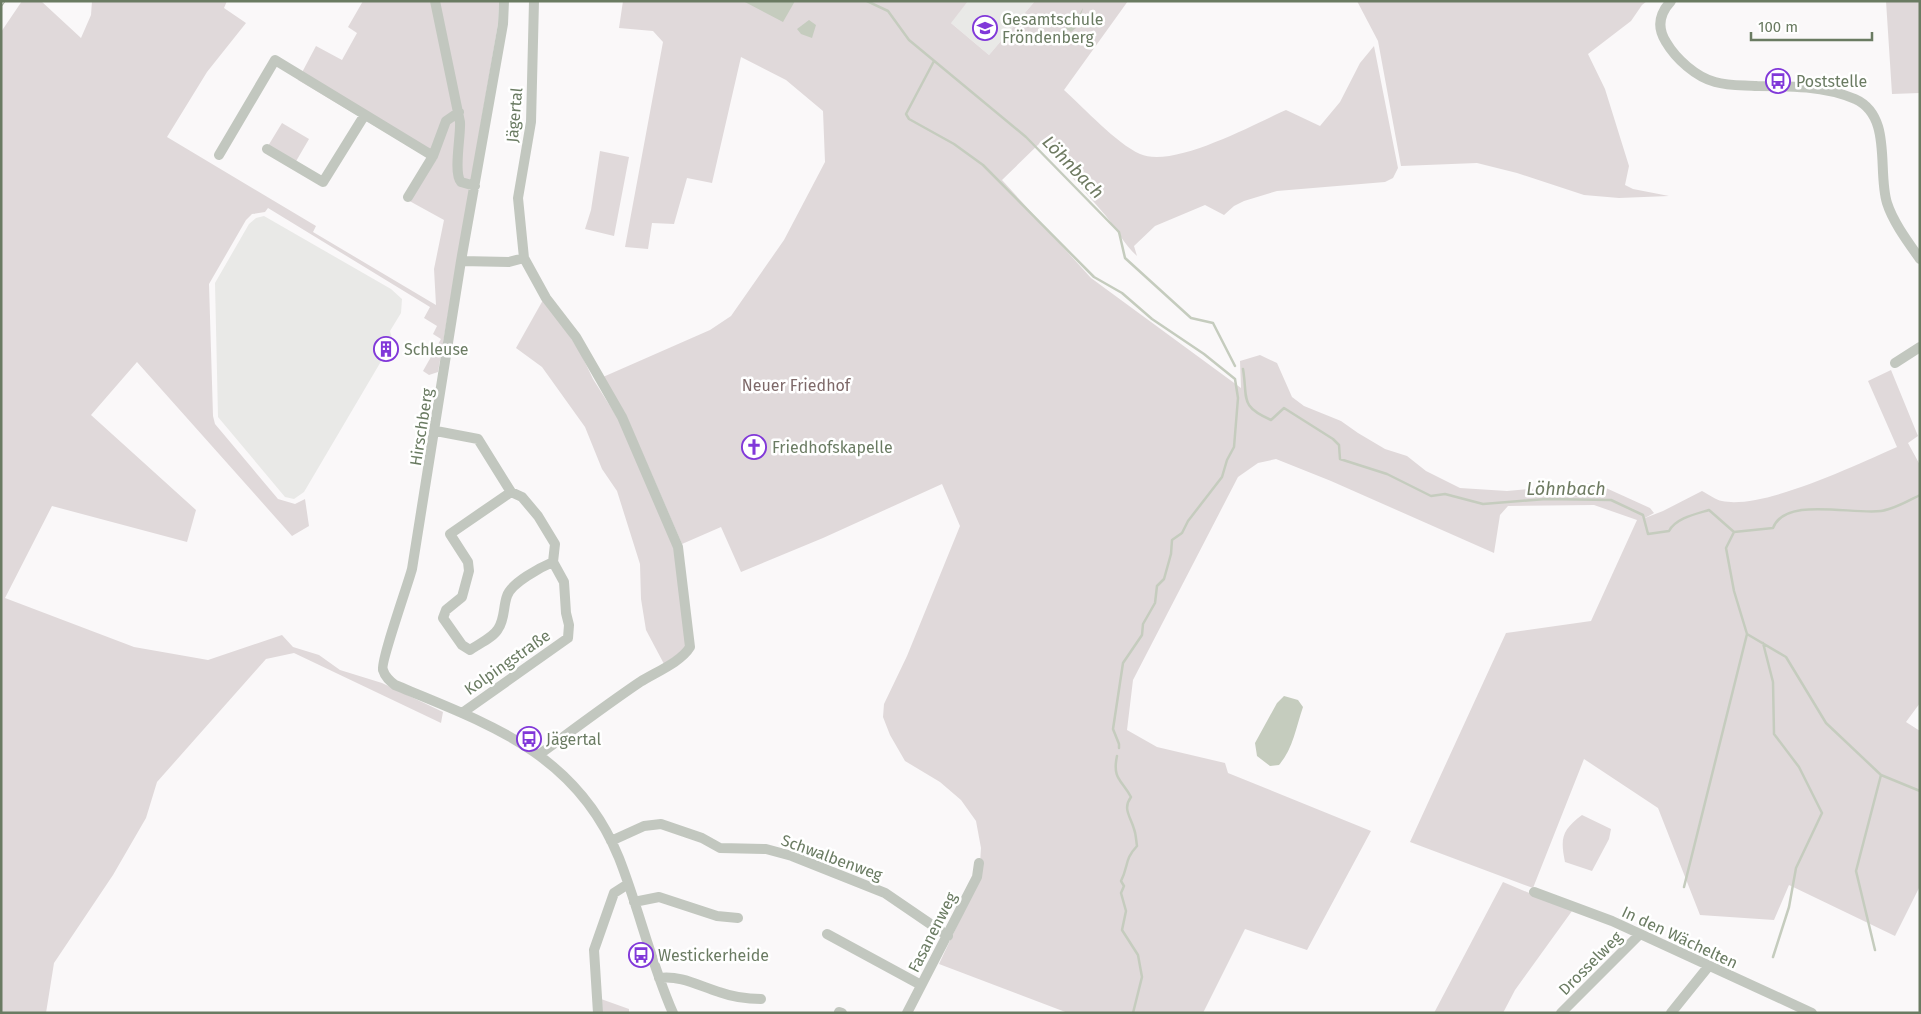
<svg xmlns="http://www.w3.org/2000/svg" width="1921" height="1014" viewBox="0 0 1921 1014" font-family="'Fira Sans',sans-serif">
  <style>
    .built { fill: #e9e9e7 }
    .green { fill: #e0d9da }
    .water { fill: #c5ccbe }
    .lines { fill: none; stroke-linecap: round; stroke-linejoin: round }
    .stream { stroke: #c5ccbe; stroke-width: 2.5 }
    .minor { stroke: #c2c7bf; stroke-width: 10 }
    .rail-casing { stroke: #a4ac9f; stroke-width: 4.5 }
    .rail { stroke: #fff; stroke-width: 2.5; stroke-dasharray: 8; stroke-linecap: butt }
    .labels { text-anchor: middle; stroke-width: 5; stroke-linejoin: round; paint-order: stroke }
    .poi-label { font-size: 16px; fill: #6a7b62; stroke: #fff; text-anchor: start }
    .street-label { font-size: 16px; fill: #6a7b62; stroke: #fff }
    .park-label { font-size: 16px; fill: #7e6969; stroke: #fff }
    .water-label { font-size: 18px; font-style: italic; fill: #6e7a61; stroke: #fff }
  </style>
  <rect width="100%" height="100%" fill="#faf8f9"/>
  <!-- built -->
  <path class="built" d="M925,1H1035L989,55Z
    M264,216L391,289L402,299L401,313L390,331L396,354L388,358H383L304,492L294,499L285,497L218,417L215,283L249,224L256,218Z"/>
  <!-- green -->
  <path class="green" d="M22,1H41L81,38L91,15L92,1H227L224,8L246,23L207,72L167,137L316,226L313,232L436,305L434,269L444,220L404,198L428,158L298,80L316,46L342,60L357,33L348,27L363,1H499L498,24L438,372L429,375L423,371L441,339L433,334L437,326L424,318L430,307L268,208L265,212L252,214L246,220L209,284L213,416L215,424L278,499L295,504L305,499L309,526L292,536L137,362L91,415L196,510L187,542L52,506L5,598L134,647L208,660L282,635L293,647L319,655L340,670L382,683L443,712L441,723L294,653L266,659L157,782L146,818L113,875L54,963L46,1013H1V32Z
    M623,1H968L951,23L989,55L1035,1H1128L1064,90C1085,109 1116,143 1140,154C1173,169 1254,124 1286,110L1320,126L1340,102L1360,63L1374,46L1398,168L1393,178L1385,182L1277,191L1244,201L1234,206L1224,215L1205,205L1155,226L1134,246L1137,256C1124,244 1117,230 1106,216C1085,191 1062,167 1041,142L1002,180L1091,278L1241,388L1240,361L1260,355L1277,363L1292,397L1304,406L1341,421L1358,433L1385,449L1407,456L1426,471L1460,488L1507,491L1595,483L1650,508L1654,513L1645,518L1663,511L1702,491C1708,494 1716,500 1722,501C1763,510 1858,464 1897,447L1868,381L1891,370L1918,436L1908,443L1920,465V703L1906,722L1920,731V886L1895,936L1789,885L1774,920L1700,915L1658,808L1584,759L1533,888L1410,842L1506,633L1591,621L1637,520L1594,505L1508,506L1500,515L1494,553L1331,481L1276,459L1258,463L1238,477L1133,680L1127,730L1157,747L1225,763L1228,773L1371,831L1307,950L1245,929L1203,1013H1068L939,964L979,879L981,848L976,821L961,800L940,782L905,761L890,735L883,717L884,704L907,656L960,526L942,484L823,538L741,572L721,527L682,544L625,413L603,377L710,330L731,316L784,240L825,162L823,111L786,80L741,57L712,183L687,178L674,224L652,223L648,249L625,247L663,42L653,31L619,28Z
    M1357,1H1647L1642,5L1631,21L1588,54L1605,89L1629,166L1625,185L1633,189L1669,196L1619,198L1584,195L1517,173L1477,163L1401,166L1378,41Z
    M1886,1H1920V93L1892,94Z
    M282,123L309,139L295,163L268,146Z
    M600,151L629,157L614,236L585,229L591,210Z
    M543,300L559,319L581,354L593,379L622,425L676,549L686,648L664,664L646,630L641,599L640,564L617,491L602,469L585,427L542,367L516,348Z
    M1582,815L1611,829L1609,839L1592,871L1565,862C1560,838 1562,830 1582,815Z
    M1503,882L1572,911L1515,990L1503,1013H1434Z
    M601,999L629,1009V1013H602Z"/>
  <!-- water -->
  <path class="water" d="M743,1H795L783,22Z
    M1083,8L1079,22L1073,25L1076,28L1071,32L1066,29V21L1079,15Z
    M809,20L816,25L812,38L801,34L797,29Z
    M1284,696L1298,700L1303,707C1296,727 1293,749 1279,765L1270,766L1257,756L1255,743L1277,703Z"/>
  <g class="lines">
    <!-- stream -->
    <path class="stream" d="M867,1L888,11L909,40L1026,137L1119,232L1125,258L1191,318L1213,323L1235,366
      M934,61L906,114L909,119L954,144L983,165L1094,277L1122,293L1152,319L1204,354L1235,379L1238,398L1234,447L1227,460L1222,477L1188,521L1182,533L1172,540L1171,554L1164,579L1157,586L1155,603L1143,624L1142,635L1123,663L1113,729L1119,744V748
      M1243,369C1248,399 1239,406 1271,420L1284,408L1333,439L1339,445L1340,459L1387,474L1431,496L1445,494L1483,504L1546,499L1611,500L1643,515L1648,534L1669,531C1676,518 1696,514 1709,510L1734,532L1726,548L1734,591L1747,634L1786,657L1826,723L1881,775L1920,791
      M1734,532L1773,528C1785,496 1852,515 1881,511C1895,509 1908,501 1920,495
      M1763,643L1773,682L1774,734L1799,767L1822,813L1796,868L1789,907L1773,957
      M1117,756C1112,779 1122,780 1131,797C1122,809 1131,817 1134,829C1136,834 1136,840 1137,846C1124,860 1129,865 1121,881L1124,886L1121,893L1126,911L1122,930L1138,955L1142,977L1133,1013
      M1684,887L1747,634
      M1875,950L1856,871L1881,775"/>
    <!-- minor -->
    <path class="minor" d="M435,1L460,122C461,136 453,173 461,182L475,186
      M504,1L503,24L461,261L412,569C408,584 380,663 383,670C385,677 390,681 395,685C490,724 577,754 619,858C639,909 651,963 673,1013
      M534,1L531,122L518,198L524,258L546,298L576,337L622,417L678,547L690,647C681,662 656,672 640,682C606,705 573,730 540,754
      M1671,1C1659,14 1657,28 1666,42C1676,59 1696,77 1715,82C1729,86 1743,85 1757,86C1789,86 1825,86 1855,99C1893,116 1877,171 1887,203C1893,222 1908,242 1920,259
      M267,149L323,182L364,116
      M219,155L275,60L433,156L408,197
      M433,156L446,121L459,112
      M461,261L509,262L524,258
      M1895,363L1920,347
      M436,431L478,439L511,492L522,497L538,516L555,544L553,562L564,582L566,613L569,625L568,638L462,713
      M511,492L450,534L468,562L469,571L462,597L446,610L443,618L462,645L470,650C478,644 493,638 498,629C505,619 503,607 507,596C511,583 541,567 553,562
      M611,841L644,826L661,824L702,838L720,848L766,849L792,856L885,893L948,936
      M1534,892L1612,921L1812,1013
      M634,902L659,897L717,916L738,918
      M827,934L921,985
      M659,978C681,975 699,986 719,992C733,997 746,999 761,999
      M839,1012L842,1013
      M598,1013L594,950L614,893L628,884
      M907,1013L977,877L979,863
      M1561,1013L1640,934
      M1671,1013L1708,967"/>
    <defs>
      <path id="rail" d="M1,4L3,1"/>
    </defs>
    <!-- rail casing -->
    <use href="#rail" class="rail-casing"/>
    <!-- rail -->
    <use href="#rail" class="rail"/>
  </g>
  <!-- icons -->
  <defs>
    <symbol id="school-ring" viewBox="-11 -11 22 22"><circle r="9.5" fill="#fff" stroke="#8138d9" stroke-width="1.5"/><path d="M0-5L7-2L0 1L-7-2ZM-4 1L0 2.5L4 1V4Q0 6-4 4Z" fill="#8138d9"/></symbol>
    <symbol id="bus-ring" viewBox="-11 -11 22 22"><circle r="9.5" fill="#fff" stroke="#8138d9" stroke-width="1.5"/><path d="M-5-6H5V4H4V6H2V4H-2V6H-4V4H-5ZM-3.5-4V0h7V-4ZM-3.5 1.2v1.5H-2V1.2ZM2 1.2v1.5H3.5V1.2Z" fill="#8138d9"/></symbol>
    <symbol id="building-ring" viewBox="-11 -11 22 22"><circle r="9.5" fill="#fff" stroke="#8138d9" stroke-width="1.5"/><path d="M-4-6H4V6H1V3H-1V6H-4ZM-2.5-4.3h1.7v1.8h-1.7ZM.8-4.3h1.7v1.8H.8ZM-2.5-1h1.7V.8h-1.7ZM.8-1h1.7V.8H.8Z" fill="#8138d9"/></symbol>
    <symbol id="church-ring" viewBox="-11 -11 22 22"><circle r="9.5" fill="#fff" stroke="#8138d9" stroke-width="1.5"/><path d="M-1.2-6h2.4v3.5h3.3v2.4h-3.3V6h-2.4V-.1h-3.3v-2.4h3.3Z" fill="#8138d9"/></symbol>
  </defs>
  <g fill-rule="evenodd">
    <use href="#school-ring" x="971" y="14" width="28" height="28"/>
    <use href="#bus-ring" x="1764" y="67" width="28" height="28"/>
    <use href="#building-ring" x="372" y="335" width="28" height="28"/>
    <use href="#church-ring" x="740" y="433" width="28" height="28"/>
    <use href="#bus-ring" x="515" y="725" width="28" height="28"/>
    <use href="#bus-ring" x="627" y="941" width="28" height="28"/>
  </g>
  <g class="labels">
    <!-- poi labels -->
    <g class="poi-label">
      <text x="1002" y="25">Gesamtschule<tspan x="1002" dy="18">Fröndenberg</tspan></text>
      <text x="1796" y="87">Poststelle</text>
      <text x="404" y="355">Schleuse</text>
      <text x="772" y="453">Friedhofskapelle</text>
      <text x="546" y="745">Jägertal</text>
      <text x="658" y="961">Westickerheide</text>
    </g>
    <!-- street labels -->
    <g class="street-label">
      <text transform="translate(514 115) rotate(-85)" y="6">Jägertal</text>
      <text transform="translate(421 427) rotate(-81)" y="6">Hirschberg</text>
      <text transform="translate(507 662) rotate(-35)" y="6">Kolpingstraße</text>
      <text transform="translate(832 857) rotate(20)" y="6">Schwalbenweg</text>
      <text transform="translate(932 932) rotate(-63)" y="6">Fasanenweg</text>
      <text transform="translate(1680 937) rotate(25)" y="6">In den Wächelten</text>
      <text transform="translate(1590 963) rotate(-45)" y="6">Drosselweg</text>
    </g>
    <!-- park labels -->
    <g class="park-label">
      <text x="796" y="391">Neuer Friedhof</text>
    </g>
    <!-- water labels -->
    <g class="water-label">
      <text transform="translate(1073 167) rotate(46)" y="6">Löhnbach</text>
      <text x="1566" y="495">Löhnbach</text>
    </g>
  </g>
  <!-- border -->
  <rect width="1921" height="1014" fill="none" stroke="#6a7b62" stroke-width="5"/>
  <!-- scale -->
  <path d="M1751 32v8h121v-8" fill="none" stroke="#6a7b62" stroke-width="2.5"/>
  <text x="1758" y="32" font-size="15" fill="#6a7b62" stroke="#ffffff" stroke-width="4" paint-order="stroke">100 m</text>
</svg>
